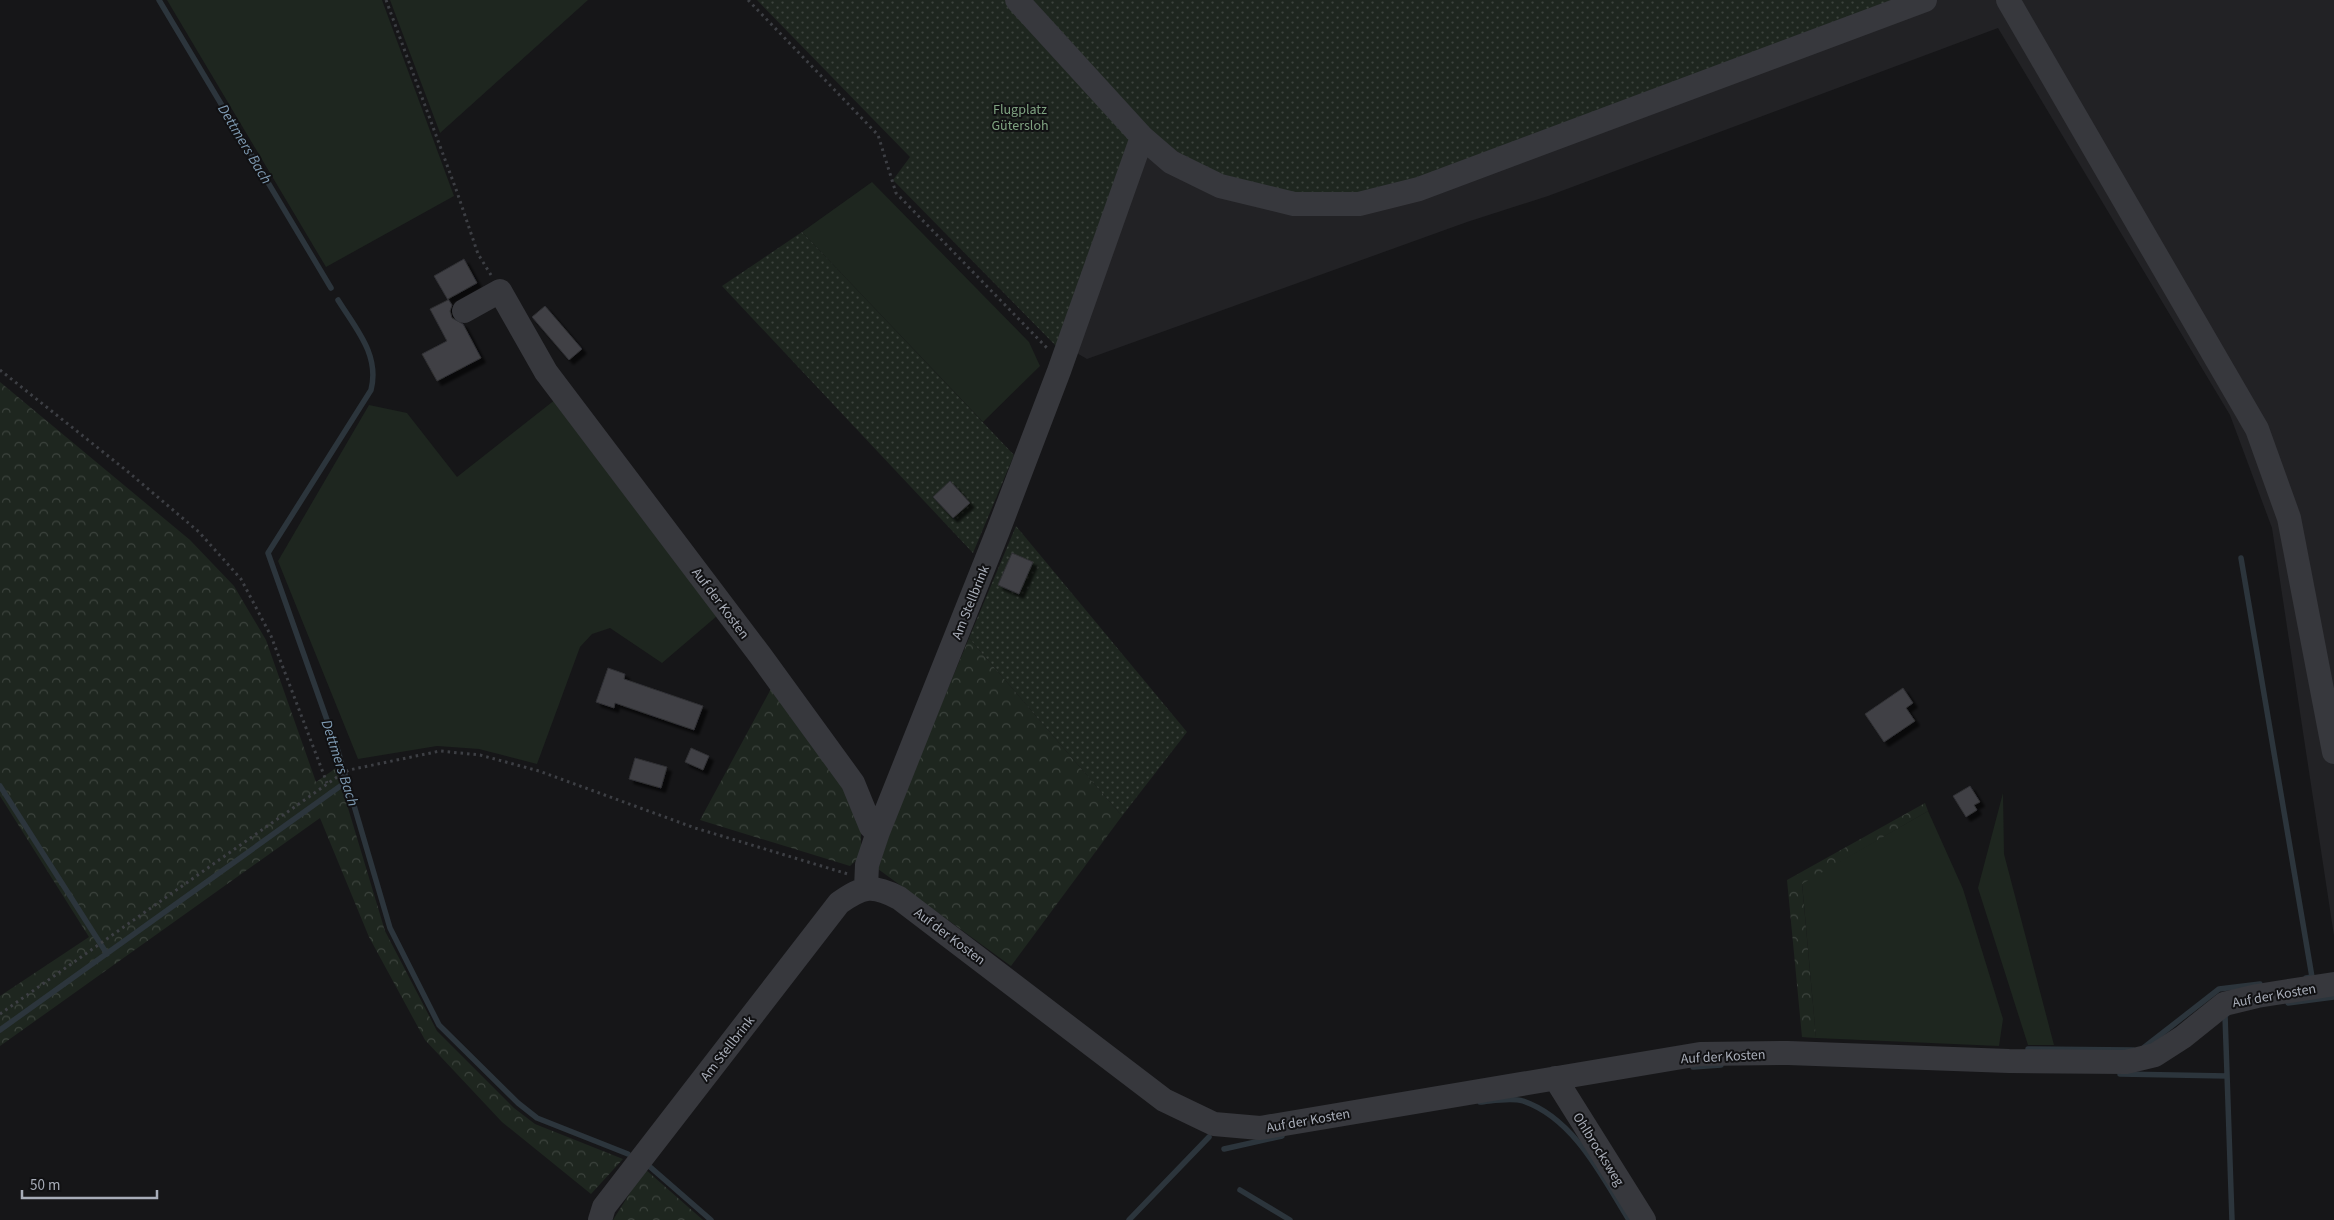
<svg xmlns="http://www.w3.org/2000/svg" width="2334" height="1220" viewBox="0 0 2334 1220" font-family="'Source Sans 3',sans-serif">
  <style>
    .built { fill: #222225 }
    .grass { fill: #1e261f }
    .forest { fill: url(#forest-crowns) }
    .park { fill: url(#park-dots) }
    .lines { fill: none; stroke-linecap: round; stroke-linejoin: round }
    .stream { stroke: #2c353c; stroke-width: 5.5 }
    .building { fill: #404145; stroke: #303034; filter: url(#shadow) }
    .path { stroke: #3d3f44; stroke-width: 3; stroke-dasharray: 2.5 4; stroke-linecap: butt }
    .minor { stroke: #37383d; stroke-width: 24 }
    .labels { text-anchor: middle; stroke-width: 4; stroke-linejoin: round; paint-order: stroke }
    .park-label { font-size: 14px; fill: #7fa381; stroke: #111113 }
    .street-label { font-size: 14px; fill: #a8adb8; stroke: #111113 }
    .water-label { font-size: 15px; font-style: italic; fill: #7f9bb3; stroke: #111113 }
  </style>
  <defs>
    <pattern id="forest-crowns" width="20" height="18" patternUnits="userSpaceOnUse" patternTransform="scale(1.25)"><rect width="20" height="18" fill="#1e261f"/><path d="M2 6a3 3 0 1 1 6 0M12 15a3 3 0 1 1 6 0" fill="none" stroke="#3c433d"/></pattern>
    <pattern id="park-dots" width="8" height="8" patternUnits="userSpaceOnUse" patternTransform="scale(1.25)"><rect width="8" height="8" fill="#1e261f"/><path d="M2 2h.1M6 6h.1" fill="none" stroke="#3c433d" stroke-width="1.8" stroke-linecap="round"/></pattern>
    <filter id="shadow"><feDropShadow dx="4.5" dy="4.5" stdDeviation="1" flood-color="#0009"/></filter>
  </defs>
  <rect width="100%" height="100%" fill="#161618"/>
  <!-- built -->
  <path class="built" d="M761,0H2334V936L2272,528L2230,415L1998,28L1548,196L1467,222L1087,359L1068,348L914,160Z"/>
  <!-- grass -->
  <path class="grass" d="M167,0H382L454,196L326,267Z
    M390,0H588L440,133Z
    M872,182L1029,342L1040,366L983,422L802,232Z
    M556,399L717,616L662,663L610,628L592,634L580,647L537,764L479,749L437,746L358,759L278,561L369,405L407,413L457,477Z
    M2003,793L2004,854L2054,1045H2028L1978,888Z
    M1928,811L1963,889L2003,1019L1999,1046L1816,1038L1802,883Z"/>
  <!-- forest -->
  <path class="forest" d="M0,382L190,540L234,586L266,640L316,782L336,768L385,931L437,1031L514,1108L535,1124L623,1159L591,1194L502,1122L425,1040L369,937L320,818L0,1046V996L89,937L0,796Z
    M969,638L1122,816L1011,966L878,869L896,813Z
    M772,687L847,787L861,824V856L850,866L700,820Z
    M1925,803L1928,811L1802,884L1816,1038L1802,1037L1787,880Z
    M645,1169L703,1220H613Z"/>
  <!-- park -->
  <path class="park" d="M757,0H1904L1405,182C1388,186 1370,192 1353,194C1309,198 1251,187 1211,170C1187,160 1160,140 1142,123L1059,349L893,180L910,157Z
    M802,232L1014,455L973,553L722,286Z
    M1016,526L1187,732L1122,816L969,638Z"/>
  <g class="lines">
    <!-- stream -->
    <path class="stream" d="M159,0L331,288
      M338,300C356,329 380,355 371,390L268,553L338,751L390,928L439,1025L518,1103L537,1118L628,1154
      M2241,558L2312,977L2306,978
      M0,786L107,954
      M2288,1003L2334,997
      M2227,1014L2225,1015L2232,1220
      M0,1030L346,782
      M2028,1049L2133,1050
      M2142,1049L2219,989L2260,984
      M1693,1067L1721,1065
      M2120,1074L2227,1076
      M1480,1102C1492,1101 1511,1097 1523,1101C1574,1118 1603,1178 1629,1220
      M1224,1149L1282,1136
      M649,1166L711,1220
      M1240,1190L1290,1220
      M1129,1220L1209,1137"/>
  </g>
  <!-- building -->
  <path class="building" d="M464,259L477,283L448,299L452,305L450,311L452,318L463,324L481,358L437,381L422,354L447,341L430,309L448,300L434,276Z
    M545,306L582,349L569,360L532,317Z
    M950,481L970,503L953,518L933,497Z
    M1012,553L1033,562L1019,594L998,585Z
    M608,668L625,674L624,679L703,706L694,730L615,703L614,708L596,702Z
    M1903,688L1913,703L1906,708L1915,721L1884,742L1865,714Z
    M691,748L709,756L703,770L685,762Z
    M635,758L667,767L661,788L629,779Z
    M1970,786L1980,802L1974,805L1977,810L1966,817L1953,796Z"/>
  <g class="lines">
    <!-- path -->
    <path class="path" d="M386,0L457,192L478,254L491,275
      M748,0L878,135L896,193L1047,348
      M0,370L127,471L199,532L241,579L271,636L327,783
      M0,1014L340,775L349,770L440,751L480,755L539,771L695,828L848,874"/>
    <!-- minor -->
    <path class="minor" d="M1017,0L1142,137L1171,162L1220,186L1294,204H1359L1419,189L1925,0
      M2008,0L2257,429L2289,518L2334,752
      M464,311L500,291L546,372L760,655L853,783L871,827L878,832
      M866,888L867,865L878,832L998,531L1059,371L1142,137
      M1555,1078L1644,1220
      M600,1220L604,1207L839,903C863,886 872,884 899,898L1164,1100L1214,1124L1260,1128L1700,1054L1788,1053L2009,1061L2126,1062L2155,1055L2183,1037L2224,1004L2257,996L2334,984"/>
  </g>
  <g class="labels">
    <!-- park labels -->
    <g class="park-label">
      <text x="1020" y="114">Flugplatz<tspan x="1020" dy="16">Gütersloh</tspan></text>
    </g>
    <!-- street labels -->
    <g class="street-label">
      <text transform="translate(970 602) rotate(-68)" y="5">Am Stellbrink</text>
      <text transform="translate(721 603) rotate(53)" y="5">Auf der Kosten</text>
      <text transform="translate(950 936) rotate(37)" y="5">Auf der Kosten</text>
      <text transform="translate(2274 995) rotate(-10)" y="5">Auf der Kosten</text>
      <text transform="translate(727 1048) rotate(-52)" y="5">Am Stellbrink</text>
      <text transform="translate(1723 1056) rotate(-3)" y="5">Auf der Kosten</text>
      <text transform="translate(1308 1120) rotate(-10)" y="5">Auf der Kosten</text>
      <text transform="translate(1599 1149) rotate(58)" y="5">Ohlbrocksweg</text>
    </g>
    <!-- water labels -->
    <g class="water-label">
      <text transform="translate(245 144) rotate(59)" y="5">Dettmers Bach</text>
      <text transform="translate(340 763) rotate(72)" y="5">Dettmers Bach</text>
    </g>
  </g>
  <!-- scale -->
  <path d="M22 1190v8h135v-8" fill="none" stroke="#a8adb8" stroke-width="2.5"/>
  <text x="30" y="1190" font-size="15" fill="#a8adb8" stroke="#111113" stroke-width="4" paint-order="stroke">50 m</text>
</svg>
